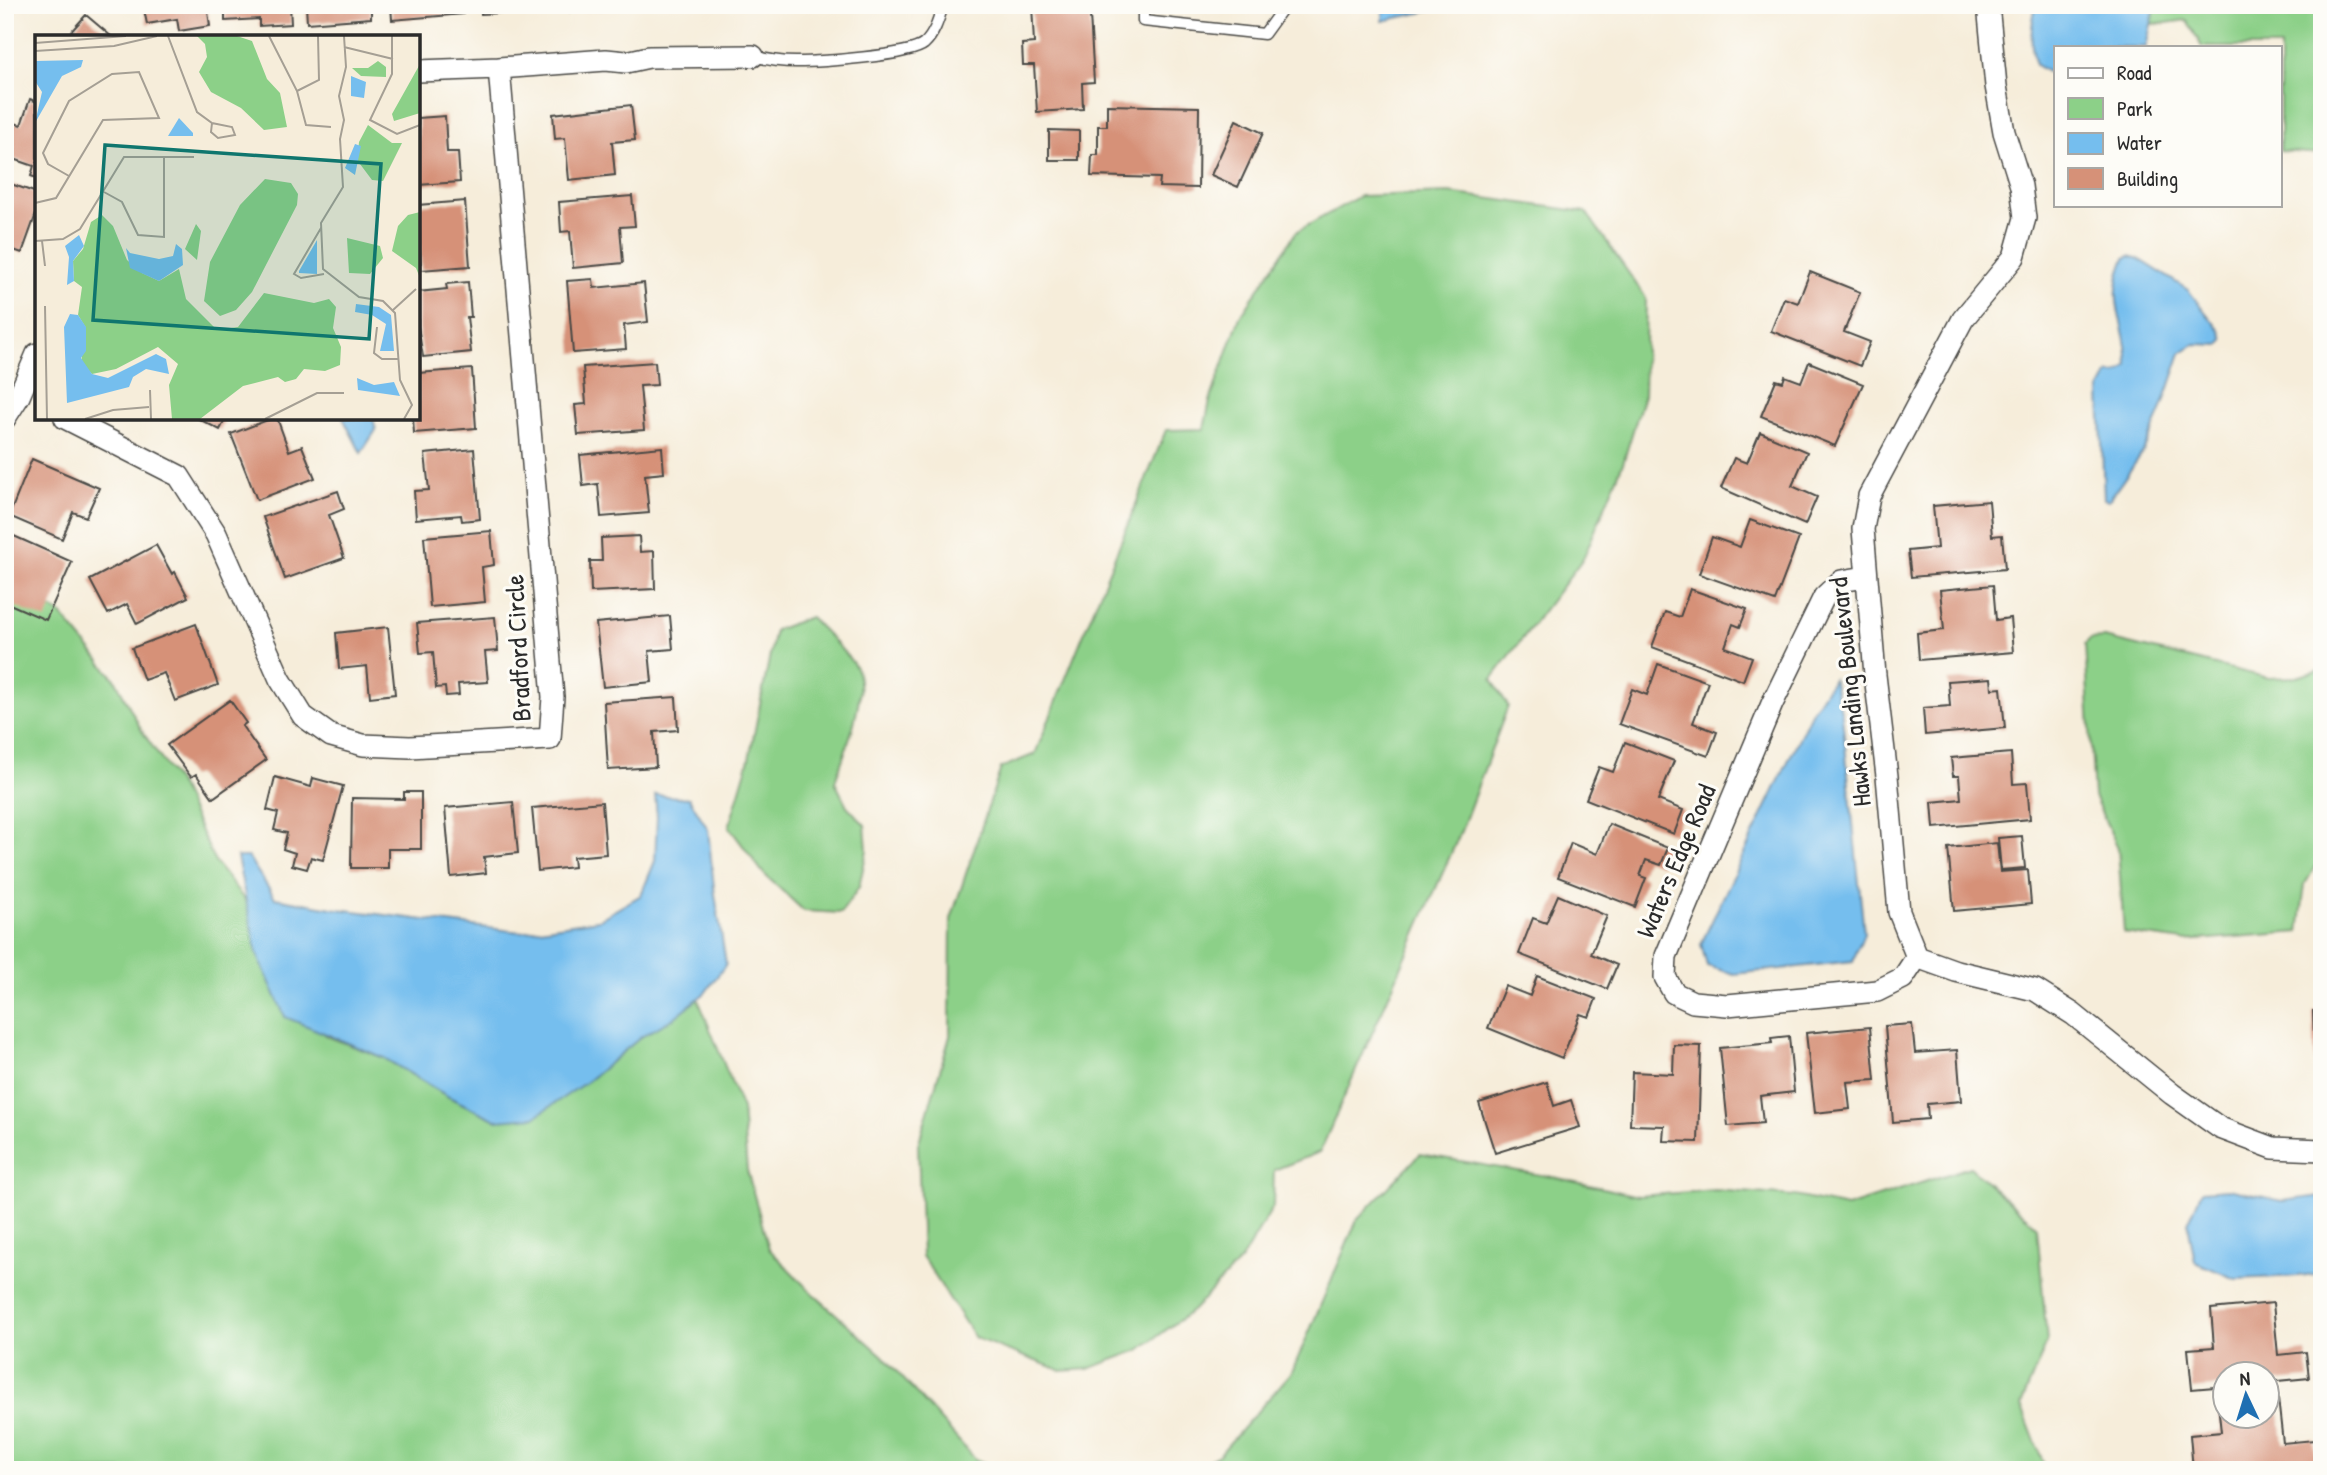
<svg xmlns="http://www.w3.org/2000/svg" width="2327" height="1475" viewBox="0 0 2327 1475" font-family="'Patrick Hand',sans-serif">
  <style>
    .green { fill: #8cd088; stroke: #5c7e5a; stroke-width: 2 }
    .water { fill: #75beee; stroke: #50748c; stroke-width: 2 }
    .building { fill: #d69178 }
    .lines { fill: none; stroke-linecap: round; stroke-linejoin: round }
    .service-casing { stroke: #494845; stroke-width: 13 }
    .minor-casing { stroke: #494845; stroke-width: 24 }
    .service { stroke: #fff; stroke-width: 10 }
    .minor { stroke: #fff; stroke-width: 21 }
    .labels { text-anchor: middle; stroke-width: 6; stroke-linejoin: round; paint-order: stroke }
    .street-label { font-size: 26px; fill: #2b2b2b; stroke: #fdfcf7 }
    .inset-road { fill: none; stroke: #a59f94; stroke-width: 2 }
    .view { fill: #0f766e; fill-opacity: 0.15; stroke: #0f766e; stroke-width: 3.5 }
    .inset-edge { fill: none; stroke: #2b2b2b; stroke-width: 3.5 }
  </style>
  <rect width="100%" height="100%" fill="#fdfcf7"/>
  <filter id="ink" filterUnits="userSpaceOnUse"><feTurbulence type="fractalNoise" baseFrequency=".0143" numOctaves="2"/><feDisplacementMap in="SourceGraphic" scale="14" xChannelSelector="R" yChannelSelector="G"/><feConvolveMatrix kernelMatrix="1 2 1 2 8 2 1 2 1" color-interpolation-filters="sRGB"/></filter>
  <filter id="wash" filterUnits="userSpaceOnUse"><feTurbulence type="fractalNoise" baseFrequency=".00686" numOctaves="4" result="noise"/><feDisplacementMap in="SourceGraphic" scale="28" xChannelSelector="R" yChannelSelector="G"/><feGaussianBlur stdDeviation="1.57" result="paint"/><feColorMatrix in="noise" values="0 0 0 0 0 0 0 0 0 0 0 0 0 0 0 0 0 1.4 0 .05"/><feComposite in="paint" operator="in"/></filter>
  <g filter="url(#wash)">
    <rect width="100%" height="100%" fill="#f6edda"/>
    <!-- green -->
    <path class="green" d="M2152,5H2322V154L2280,151V47H2202L2187,20L2152,25L2155,8Z
      M1449,193L1586,212L1646,298L1644,395L1623,463L1584,557L1492,679L1508,706L1461,831L1320,1152L1274,1170L1273,1207L1241,1260L1193,1310L1139,1350L1088,1369L1062,1371L975,1338L922,1256L918,1145L950,1036L951,919L1001,768L1035,754L1166,430L1204,429L1210,401L1240,317L1296,232L1360,196Z
      M18,594L59,612L115,679L142,731L181,788L215,862L247,903L257,954L326,1036L384,1058L449,1097L496,1120L589,1080L641,1037L673,1018L698,999L742,1109L747,1170L769,1249L810,1291L883,1356L975,1459L1000,1470H5V599Z
      M810,617C820,627 854,660 857,670C867,701 844,752 835,782L847,806L865,825L867,850L859,887L841,913L804,911L764,874L729,827L749,759L775,630Z
      M2104,638L2269,678L2297,677L2322,669V855L2305,884L2299,932L2184,941L2124,933L2118,848L2094,797L2085,644L2090,639Z
      M1420,1154L1558,1178L1638,1196L1715,1190L1794,1196L1847,1207L1970,1167L2037,1227L2047,1342L2021,1405L2046,1470H1192L1220,1454L1292,1372L1357,1220Z"/>
    <!-- water -->
    <path class="water" d="M1383,5H1455L1383,21Z
      M2036,5H2152L2155,7L2146,47H2056V77L2036,65C2029,44 2031,26 2036,5Z
      M2130,256L2139,259L2188,290L2221,332L2224,340L2220,345L2195,344L2181,353L2160,414L2143,452L2109,500L2104,499L2100,390L2109,373C2116,376 2123,371 2128,366C2127,320 2105,305 2125,258Z
      M343,418H373L376,430L361,453Z
      M1833,679L1842,715L1864,933L1853,961L1734,974L1707,966L1701,944L1812,711Z
      M655,795L689,798L708,829L714,888L726,964L705,993L674,1018L641,1037L589,1080L535,1117L496,1120L449,1097L384,1058L285,1017L257,954L237,857H248L275,898L338,909L520,932L598,920L641,895L655,861L657,817Z
      M2228,1189L2282,1201L2322,1196V1273L2299,1276L2236,1279L2195,1262L2188,1223L2202,1191Z"/>
    <g id="blocks">
      <!-- building -->
      <path class="building" d="M143,5H207L210,26L179,31L177,19L147,24Z
        M225,5H290L291,24L259,26V19L225,21Z
        M306,5H371V18L307,23Z
        M391,5H463V14L392,20Z
        M480,5H546L547,11L481,14Z
        M559,5H623V8L559,13Z
        M1032,5H1093L1094,15H1090L1094,82L1082,83L1083,109L1037,112L1034,65H1023L1022,44L1034,43Z
        M1107,5H1130V11L1107,12Z
        M86,15L112,37H66Z
        M30,99L37,102V178L31,176L34,166L5,156V120L21,125Z
        M631,105L635,140L612,142L615,175L569,180L565,138L555,139L553,114Z
        M1107,105L1199,107L1198,188L1159,187L1160,178L1091,176L1092,155H1098V126H1107Z
        M445,116L447,152H458L460,182L418,185V118Z
        M1236,120L1263,133L1238,187L1211,175Z
        M1049,130L1079,131V160H1049Z
        M5,182L37,193V211L22,253L5,247Z
        M632,196L635,226L620,227L623,263L573,268L570,231L561,232L559,202Z
        M465,201L470,266L421,270L418,205Z
        M1810,272L1860,292L1844,332L1870,342L1860,366L1771,331L1784,298L1798,303Z
        M593,279L594,288L644,283L648,322L624,325L626,349L573,353L567,281Z
        M468,282L471,317H467L471,352L423,357L418,326V292L447,289L446,284Z
        M655,362L657,385L640,386L644,430L578,435L575,405L586,404L583,367Z
        M1809,362L1863,384L1835,446L1761,416L1776,380L1783,382L1785,376L1801,382Z
        M472,369L476,428L414,433L413,418H418V373Z
        M197,418H226L220,430Z
        M273,418H277L289,451L302,446L315,478L257,500L231,434Z
        M1760,432L1807,452L1792,486L1817,497L1805,525L1721,488L1734,458L1747,463Z
        M662,447L664,473L645,475L649,513L601,517L598,484L583,486L580,455Z
        M474,449L480,519L462,521L461,515L416,519L414,491L429,490L425,454Z
        M32,459L99,488L86,517L73,512L62,539L9,516Z
        M338,491L344,509L329,515L344,558L285,579L263,517Z
        M1989,501L1992,536L2002,535L2005,569L1911,577L1908,551L1937,548L1933,506Z
        M1750,520L1799,538L1775,601L1699,574L1712,537L1740,547Z
        M491,531L494,565L482,567L485,602L430,607L424,537Z
        M5,532L72,562L46,620L5,602Z
        M639,536L640,552L654,551L655,589L591,592L590,561H602L601,538Z
        M156,545L172,574L175,572L188,597L137,624L127,604L108,614L90,580Z
        M1993,585L1996,620L2010,618L2013,652L1919,660L1917,633L1944,630L1940,590Z
        M1690,589L1747,609L1740,627L1733,624L1725,647L1752,657L1743,681L1652,647L1665,612L1680,617Z
        M670,616L673,649L649,651L652,682L603,687L596,623Z
        M495,617L498,651L485,652L488,682L458,684L459,695L446,696L445,687L436,688L433,652L420,653L417,623Z
        M196,624L218,685L175,701L164,673L144,680L132,648Z
        M388,627L395,694L370,697L367,666L339,669L336,633Z
        M1658,664L1708,682L1693,723L1717,732L1708,756L1619,724L1632,689L1647,695Z
        M1991,678L1992,689L2001,688L2005,728L1925,735L1923,708L1950,706L1948,681Z
        M676,697L678,730L654,732L656,767L608,770L604,702Z
        M230,700L246,723L242,726L266,760L213,798L196,774L191,777L167,745Z
        M1625,742L1674,761L1658,800L1683,810L1674,834L1586,799L1599,767L1613,772Z
        M2011,753L2013,784L2027,783L2030,819L1934,828L1932,802L1961,799L1959,776H1953L1951,758Z
        M275,777L311,787L313,778L343,786L323,860L311,857L307,869L292,865L295,853L283,849L287,833L274,830L278,813L267,810Z
        M404,792H421V849H388V868H351L352,798L404,799Z
        M513,802L518,853L484,857L486,873L451,877L445,808Z
        M602,802L606,854L573,857L574,867L538,871L532,808Z
        M1609,824L1668,848L1661,865L1646,860L1640,876L1646,878L1635,907L1558,877L1571,843L1597,854Z
        M2022,836L2025,868L2001,870L1998,838Z
        M1997,843L2000,872L2028,870L2031,904L1954,911L1948,848Z
        M1558,895L1607,916L1591,954L1617,965L1607,989L1519,954L1533,918L1546,923Z
        M1537,976L1596,999L1589,1017L1580,1014L1562,1058L1488,1028L1505,986L1530,996Z
        M2322,1010V1064H2315L2313,1011Z
        M1912,1024L1915,1053L1957,1050L1961,1101L1927,1104L1928,1119L1893,1122L1885,1026Z
        M1870,1027L1875,1080L1847,1082L1850,1109L1815,1113L1806,1033Z
        M1789,1036L1794,1092L1760,1096L1763,1123L1728,1126L1720,1048L1772,1043L1771,1038Z
        M1674,1045L1701,1046L1698,1142L1663,1141L1664,1126L1630,1125L1632,1072L1673,1074Z
        M1547,1082L1554,1106L1571,1100L1580,1127L1495,1153L1479,1103Z
        M2273,1303L2278,1355L2306,1352L2309,1378L2268,1382V1374H2226V1386L2192,1389L2188,1349L2214,1347L2211,1309Z
        M2278,1398L2283,1443L2314,1440L2317,1465L2282,1470H2193L2190,1435L2221,1432L2218,1404L2226,1403V1416H2268V1399Z"/>
    </g>
  </g>
  <g filter="url(#ink)">
    <use href="#blocks" fill-opacity="0" stroke="#494845" stroke-width="2"/>
    <g class="lines">
      <defs>
        <path id="service" d="M1143,5V21L1264,34L1285,5
          M753,56C768,60 781,62 796,62C818,62 910,56 924,44C935,34 939,18 943,5"/>
        <path id="minor" d="M1988,5L1996,86L2004,132L2021,186L2025,218L2014,257L1963,319L1869,496L1863,529L1875,675L1887,776L1899,912L1917,957L1956,971L2035,990L2073,1014L2172,1094L2220,1128L2273,1148L2322,1150
          M418,71L499,68L606,60L626,62L649,57L753,56
          M5,418L19,396L37,354
          M65,418L179,476L216,534L280,679L303,716L331,736L363,745L410,747L550,739L553,697L499,68
          M1866,577L1841,581L1824,597L1772,704L1666,956L1665,977L1674,993L1693,1002L1727,1005L1877,991L1903,978L1917,957"/>
      </defs>
      <!-- service casing -->
      <use href="#service" class="service-casing"/>
      <!-- minor casing -->
      <use href="#minor" class="minor-casing"/>
      <!-- service -->
      <use href="#service" class="service"/>
      <!-- minor -->
      <use href="#minor" class="minor"/>
    </g>
  </g>
  <g class="labels">
    <!-- street labels -->
    <g class="street-label">
      <text transform="translate(518 648) rotate(-93)" y="9">Bradford Circle</text>
      <text transform="translate(1850 692) rotate(-96)" y="9">Hawks Landing Boulevard</text>
      <text transform="translate(1676 861) rotate(-67)" y="9">Waters Edge Road</text>
    </g>
  </g>
  <!-- overview -->
  <g transform="translate(35 35)">
    <rect width="385" height="385" fill="#f6edda"/>
    <path d="M162,1H202L217,6L232,44L245,58L252,92L229,95L206,73L176,57L164,37L172,22L170,9ZM343,26L351,32V42L326,41L317,33H333ZM385,29V78L359,86L357,79ZM333,90L357,108H367L348,146L337,145L322,125L324,107ZM230,144L256,148L263,159L262,170L217,257L201,275L185,281L169,266L175,227L205,170ZM385,177V243L381,233L357,216L363,191L373,180ZM67,180L78,191L92,225L107,238L124,246L144,234L151,264L182,295L203,292L229,258L279,268L294,264L301,272L298,293L306,312L305,330L290,336L269,334L261,344L250,347L243,342L208,351L165,384H137L134,350L143,329L123,312L81,334L57,339L46,328L51,293L43,280L47,252L39,246L38,226L48,214L56,187ZM161,189L166,196L162,225L150,214ZM312,203L345,211L348,223L335,239L314,238Z" fill="#8cd088"/>
    <path d="M48,25L46,32L27,41L0,88L7,57L0,46V26ZM316,41L331,47L329,63L316,61ZM144,83L158,98V101H133ZM320,109L326,111L320,140L310,133ZM44,200L49,211L38,226L39,246L32,250L34,222L30,211ZM282,205V239L264,238V236ZM141,209L147,214L148,230L124,246L95,233L91,213L95,218L124,224L138,221ZM321,269L344,272L356,280L359,316H345L351,289L337,280L320,277ZM35,279L43,280L51,292V316L46,323L57,339L73,343L121,319L131,324L134,339L111,334L98,342L94,352L32,368L29,292ZM322,343L339,350L359,347L365,361L323,355Z" fill="#75beee"/>
    <path class="inset-road" d="M133,1L162,77L177,88L197,92L200,100L183,103L176,97L177,88M234,1L262,56L271,90L296,92M309,1L311,32L304,61L309,85L305,104L308,152L286,188L288,234L324,262L348,266L360,278L365,345L377,370L369,384M357,1V39L335,85L362,99L385,90M0,8L91,1M309,12L358,24M0,16L79,11L122,1M262,56L284,45L283,1M69,157L87,167L103,200L129,202V122M0,168L21,163L68,85L124,83L104,37L77,39L34,66L8,118L13,129L34,141M286,193L259,239L266,243L289,239M0,206L28,204L45,194L89,122H159M7,206L10,231M10,271L12,384M358,275L381,254M342,292L339,318L347,324H364M115,355L116,384M50,384L78,375L114,372M230,384L282,358H309"/>
    <path class="view" d="M70,110L346,129L334,304L58,285Z"/>
    <rect width="385" height="385" class="inset-edge"/>
  </g>
  <!-- margin -->
  <rect width="2327" height="1475" fill="none" stroke="#fdfcf7" stroke-width="28"/>
  <!-- legend -->
  <rect x="2054" y="46" width="228" height="161" fill="#fdfcf7" stroke="#a9a8a5" stroke-width="2"/>
  <rect x="2068" y="68" width="35" height="10" fill="#ffffff" stroke="#a9a8a5" stroke-width="2"/>
  <text x="2117" y="80" font-size="21" fill="#2b2b2b">Road</text>
  <rect x="2068" y="98" width="35" height="21" fill="#8cd088" stroke="#a9a8a5" stroke-width="2"/>
  <text x="2117" y="116" font-size="21" fill="#2b2b2b">Park</text>
  <rect x="2068" y="133" width="35" height="21" fill="#75beee" stroke="#a9a8a5" stroke-width="2"/>
  <text x="2117" y="150" font-size="21" fill="#2b2b2b">Water</text>
  <rect x="2068" y="168" width="35" height="21" fill="#d69178" stroke="#a9a8a5" stroke-width="2"/>
  <text x="2117" y="186" font-size="21" fill="#2b2b2b">Building</text>
  <!-- north arrow -->
  <g transform="translate(2246 1395) rotate(356)"><circle r="33" fill="#fdfcf7" stroke="#a9a8a5" stroke-width="2"/>
  <path d="M0-5L12 26L0 18L-12 26Z" fill="#1f6fb2"/>
  <text y="-10" font-size="19" font-weight="bold" text-anchor="middle" fill="#2b2b2b">N</text>
  </g>
</svg>
